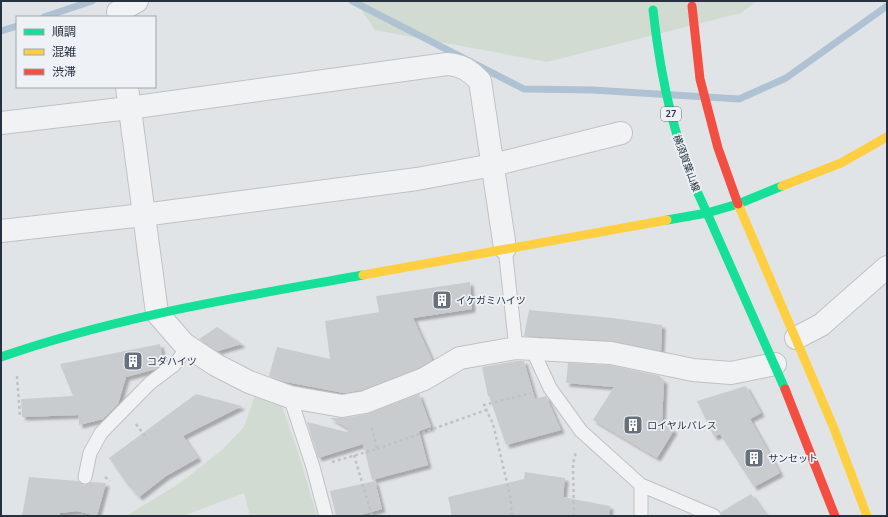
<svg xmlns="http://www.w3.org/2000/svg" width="888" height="517" viewBox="0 0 888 517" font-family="'Nunito Sans','Noto Sans JP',sans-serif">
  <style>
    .green { fill: #d2dbd1 }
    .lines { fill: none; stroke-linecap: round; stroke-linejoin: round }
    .stream { stroke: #aec2d3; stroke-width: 7 }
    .building { fill: #c9cccf; filter: url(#shadow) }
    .lane-casing { stroke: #bfc2c5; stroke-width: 15 }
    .street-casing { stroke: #bfc2c5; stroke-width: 24 }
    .path { stroke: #bfc2c5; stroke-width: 2.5; stroke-dasharray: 3 3; stroke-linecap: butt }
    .lane { stroke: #f1f2f3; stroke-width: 13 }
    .street { stroke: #f1f2f3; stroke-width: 22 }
    .fast { stroke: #16e098; stroke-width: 9 }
    .slow { stroke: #ffcf43; stroke-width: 9 }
    .jam { stroke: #f24e42; stroke-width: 9 }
    .labels { text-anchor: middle; stroke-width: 3.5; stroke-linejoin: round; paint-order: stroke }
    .shield { fill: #eef2f6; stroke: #636c77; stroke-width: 1 }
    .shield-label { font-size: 9px; font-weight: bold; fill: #273241 }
    .street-label { font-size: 10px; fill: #273241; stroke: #eef2f6 }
    .poi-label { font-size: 10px; fill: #273241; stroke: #eef2f6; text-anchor: start }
  </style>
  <defs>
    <filter id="shadow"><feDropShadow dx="3.5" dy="3.5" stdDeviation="1" flood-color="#0004"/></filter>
  </defs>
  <rect width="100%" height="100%" fill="#e1e4e7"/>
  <!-- green -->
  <path class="green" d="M355,1H757L741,13L547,62L375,30Z
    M256,392L282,406L299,455L317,516H250L244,493L183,516H126L180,483L223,449L244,427Z"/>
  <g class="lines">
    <!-- stream -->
    <path class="stream" d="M352,1L524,89L592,90L739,99L786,78L887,6
      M44,17L92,1
      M1,31L17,26"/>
  </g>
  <!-- building -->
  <path class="building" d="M470,282L472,309L413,318L432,360L419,368L362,390L344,393L281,381L269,376L277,347L330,359L325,321L379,312L376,296Z
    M529,310L613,318L662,325L661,351L612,341L524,336Z
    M217,327L242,344L218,351L199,339Z
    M160,344L164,363L156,369L126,377L118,404L103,419L79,425L78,415L22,417L21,399L73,396L60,364Z
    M517,361H524L535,399L546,396L561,430L506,445L489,396H488L482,367Z
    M568,363L609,365L660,376V379L664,380L662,423L674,430L657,458L593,420L614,387L566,383Z
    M746,386L761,413L750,419L780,473L754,487L720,434L714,437L697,401Z
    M196,394L242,406L183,436L198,458L166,476L139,497L127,484L109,458Z
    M419,394L431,427L419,431L428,465L372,480L363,444L318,458L307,422L347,432L349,429L330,418H344L367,414Z
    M525,472L565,478L563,497L610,506L609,516H452L448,497L524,479Z
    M29,477L78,481L84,485L91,482L106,483L97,516L77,511L60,513L59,516H22Z
    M375,481L382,509L357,516H336L330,491Z
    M751,494L767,516H722L721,512Z"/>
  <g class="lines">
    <defs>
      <path id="lane" d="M505,248L516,348
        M532,349L550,388L581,431L641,485L714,516
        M290,397L313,467L326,516
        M85,477L90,453L101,433L150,383L174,365L188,347
        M641,516V485"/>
      <path id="street" d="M118,12L137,1
        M127,87L157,313L184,344L216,365L249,382L290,397L342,406L365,402L424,379L460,358L516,348L611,353L693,370L731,373L775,364
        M1,123L129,108L447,64C462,65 469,70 480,81L505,248
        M1,231L143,215L417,179L493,165L621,133
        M796,338L821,325L887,267"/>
    </defs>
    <!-- lane casing -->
    <use href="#lane" class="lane-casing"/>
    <!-- street casing -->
    <use href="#street" class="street-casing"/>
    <!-- path -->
    <path class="path" d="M17,376L20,417
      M136,424L147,439
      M377,449L486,410
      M354,455L372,516
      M332,462L377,449L371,424
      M105,477L110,481
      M512,516L510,495L493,424L484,405L531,393
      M574,516L573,464L576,452"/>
    <!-- lane -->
    <use href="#lane" class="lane"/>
    <!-- street -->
    <use href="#street" class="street"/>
    <!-- fast -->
    <path class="fast" d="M653,10C661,81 675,148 707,213L738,204L782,186
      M667,220L707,213L785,389
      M1,357C118,316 241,297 363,275"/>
    <!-- slow -->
    <path class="slow" d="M782,186L841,163L887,137
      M738,204L833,426L867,516
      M363,275L667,220"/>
    <!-- jam -->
    <path class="jam" d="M692,6L700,79L718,148L738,204
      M785,389L835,516"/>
  </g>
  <!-- icons -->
  <defs>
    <symbol id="building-square" viewBox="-11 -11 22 22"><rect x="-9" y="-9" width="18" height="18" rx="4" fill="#68707b" stroke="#eef2f6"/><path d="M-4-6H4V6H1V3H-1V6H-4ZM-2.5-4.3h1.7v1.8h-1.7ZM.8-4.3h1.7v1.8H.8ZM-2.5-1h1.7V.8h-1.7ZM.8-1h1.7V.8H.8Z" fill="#fff"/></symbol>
  </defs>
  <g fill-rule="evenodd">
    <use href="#building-square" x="431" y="289" width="22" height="22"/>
    <use href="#building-square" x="122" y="350" width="22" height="22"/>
    <use href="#building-square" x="622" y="414" width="22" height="22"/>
    <use href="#building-square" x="743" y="447" width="22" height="22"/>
  </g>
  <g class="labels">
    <!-- shield labels -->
    <rect class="shield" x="661" y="107" width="20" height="14" rx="3"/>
    <g class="shield-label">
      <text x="671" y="117">27</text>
    </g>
    <!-- street labels -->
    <g class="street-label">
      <text transform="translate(687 163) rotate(70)" y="4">横須賀葉山線</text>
    </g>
    <!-- poi labels -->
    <g class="poi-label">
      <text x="456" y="304">イケガミハイツ</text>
      <text x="147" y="365">コダハイツ</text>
      <text x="647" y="429">ロイヤルパレス</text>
      <text x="768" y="462">サンセット</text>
    </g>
  </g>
  <!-- border -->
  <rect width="888" height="517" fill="none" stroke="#273241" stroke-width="4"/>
  <!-- legend -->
  <rect x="16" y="16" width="140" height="72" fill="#eef2f6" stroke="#9ea5ae"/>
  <rect x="24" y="29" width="20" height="6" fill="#16e098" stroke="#9ea5ae"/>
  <text x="52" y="36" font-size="12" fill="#273241">順調</text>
  <rect x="24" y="49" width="20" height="6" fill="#ffcf43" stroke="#9ea5ae"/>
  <text x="52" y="56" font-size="12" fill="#273241">混雑</text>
  <rect x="24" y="69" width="20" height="6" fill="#f24e42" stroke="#9ea5ae"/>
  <text x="52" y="76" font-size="12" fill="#273241">渋滞</text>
</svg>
